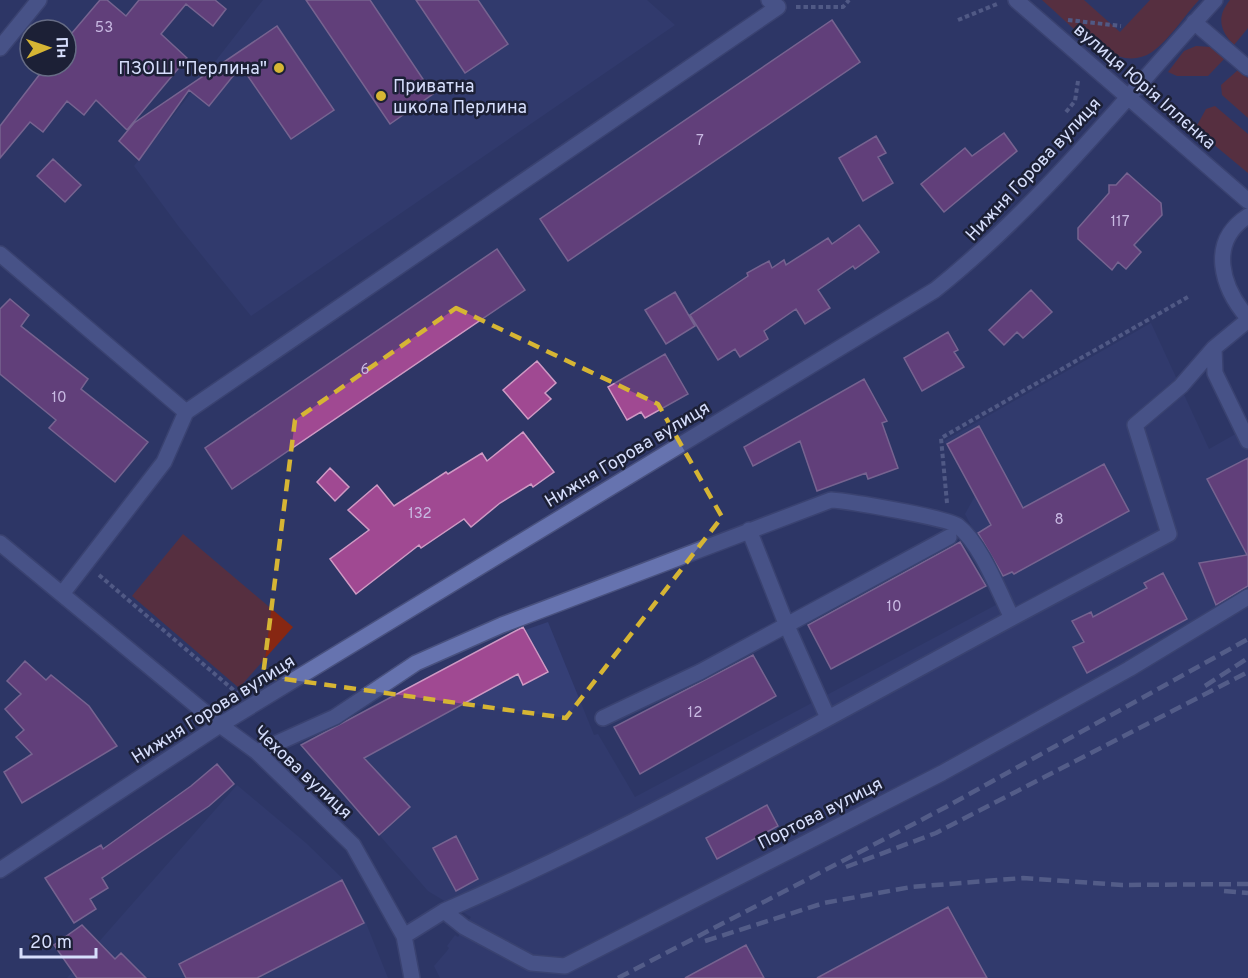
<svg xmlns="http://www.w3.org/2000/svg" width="1248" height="978" viewBox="0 0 1248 978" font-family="Overpass,sans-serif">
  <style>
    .built { fill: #353f76 }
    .green { fill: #872712 }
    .building { fill: #a04992; stroke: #cf9ac4; stroke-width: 1.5 }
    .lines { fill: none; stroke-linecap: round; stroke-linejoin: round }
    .minor-casing { stroke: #49517e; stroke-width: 18 }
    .path { stroke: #7b83aa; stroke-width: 4; stroke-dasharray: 4.5 3; stroke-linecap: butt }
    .minor { stroke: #6673af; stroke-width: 15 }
    .rail { stroke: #828ab1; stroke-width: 4.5; stroke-dasharray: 12 6; stroke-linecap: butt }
    .marked { fill: none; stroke: #d6b534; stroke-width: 4.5; stroke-dasharray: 12 8; stroke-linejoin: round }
    .poi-dot { fill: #d6b534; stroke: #1c2036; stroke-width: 2 }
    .labels { text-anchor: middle; stroke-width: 5; stroke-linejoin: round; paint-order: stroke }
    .number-label { font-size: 15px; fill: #c8b9e2 }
    .poi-label { font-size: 18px; fill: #d6defc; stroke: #1c2036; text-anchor: end }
    .street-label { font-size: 18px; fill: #d6defc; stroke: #1c2036 }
  </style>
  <rect width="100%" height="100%" fill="#2e3666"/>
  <!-- built -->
  <path class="built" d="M263,0H647L675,25L251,316L179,227L134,166Z
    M1151,323L1209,449L1248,427V978H440L434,966L447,951L449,948L447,946L455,935L458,937L471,917L428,891L301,745L523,627L525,630L548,622L594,735L598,734L635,797L1009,598L965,514L975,496L944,441Z
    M237,785L306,843L342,878L366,923L388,978H67Z"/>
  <!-- green -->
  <path class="green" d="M1042,0H1084L1120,32L1150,0H1199C1184,16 1170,39 1152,52C1115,77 1068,22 1042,0Z
    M1230,0H1248V28L1234,45C1220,31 1216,17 1230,0Z
    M1196,46L1211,47L1225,58L1208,76H1177L1168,72L1184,51Z
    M1238,70L1248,78V118L1222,95L1221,85Z
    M1215,106L1248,134V173L1195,129L1206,109Z
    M183,534L293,627L239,688L132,596Z"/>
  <!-- building -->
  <path class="building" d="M100,0H107L126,16L139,0H215L226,9L213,26L186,4L161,34L187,58L127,130L96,100L84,115L67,101L43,132L30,122L0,158V126L46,66H66V40Z
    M306,0H370L433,94L390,124Z
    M416,0H478L508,44L465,73Z
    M832,20L860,62L568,261L540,219Z
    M277,26L334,110L291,139L241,66L209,106L189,90L139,160L119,141L134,123Z
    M1004,133L1017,151L944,212L921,184L965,148L972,156Z
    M876,136L886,153L878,157L893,183L863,201L839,158Z
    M53,159L81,185L65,202L37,176Z
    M1127,173L1161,203L1162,215L1134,245L1141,252L1126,269L1118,262L1112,270L1078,239V228L1109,193V185H1116Z
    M859,225L879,252L855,269L853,266L818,290L830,308L805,324L796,309L764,331L768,339L740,357L735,349L718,360L690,315L748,276L747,273L769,261L772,268L784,260L786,265L828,238L832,244Z
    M497,249L525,290L232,489L205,448Z
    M1031,290L1052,312L1023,338L1017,332L1004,345L989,330Z
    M675,292L695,326L666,344L645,310Z
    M10,299L29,315L21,326L88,379L81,389L148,442L115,482L49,428L56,420L0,374V309Z
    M948,332L958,350L954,352L964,367L922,391L904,358Z
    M665,354L688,394L645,418L641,412L627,420L608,387Z
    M537,361L556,383L545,393L551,399L528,419L503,390Z
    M864,379L887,421L882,423L898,468L868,479L866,473L817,491L800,441L753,466L744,447Z
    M979,426L1023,508L1104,464L1129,511L1014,574L1012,572L1003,576L978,533L991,525L947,444Z
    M523,432L554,472L533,487L531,484L500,503L471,527L464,519L421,548L419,545L356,594L330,559L369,530L348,510L377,485L394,506L446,472L448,474L482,453L487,461Z
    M1248,458V586L1216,605L1199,563L1247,555L1207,479Z
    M330,468L349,487L335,501L317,482Z
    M960,542L986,586L831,669L808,625Z
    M1163,573L1187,619L1087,673L1073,647L1084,642L1072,621L1091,612L1093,617L1147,588L1144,583Z
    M523,627L548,672L523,685L518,674L364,758L410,807L379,835L301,745Z
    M753,655L776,696L640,774L614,727Z
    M25,661L46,680L51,675L89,706L117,746L22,803L4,772L32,754L16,737L24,730L5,709L21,694L7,681Z
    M217,764L234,784L209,806L102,878L108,888L90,899L96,909L74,923L45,878L101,845L103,849L191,786Z
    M767,805L778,826L717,859L706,838Z
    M456,836L478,879L456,891L433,848Z
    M342,880L364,923L257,978H186L179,964Z
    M948,907L987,978H817Z
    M82,925L115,959L121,953L146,978H77L54,945Z
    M746,945L764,978H685Z"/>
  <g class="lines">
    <defs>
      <path id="minor" d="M1016,0L1248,201
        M1194,22L1248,68
        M0,48L39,0
        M1248,216C1207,242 1222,288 1248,318
        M0,254L186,412L778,7L769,0
        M1248,320L1214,348L1215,373L1248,441
        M749,530L787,626L828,718
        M0,543L220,725L257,752L353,845L404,936L412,978
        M62,594L164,462L186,412
        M1012,618L1169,534L1135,425L1181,386L1214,348
        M603,718L700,672L949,537
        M257,752L335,717L416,663L502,625L831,500C848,501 949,518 958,526C981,544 999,592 1012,618C825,719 639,826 444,911
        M0,870L220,725L935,290C1040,206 1124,99 1215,0
        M404,936L444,911L464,927L531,963L565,966L942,773L1129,669L1248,597"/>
    </defs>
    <!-- minor casing -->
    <use href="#minor" class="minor-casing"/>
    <!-- path -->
    <path class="path" d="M796,7H843L849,0
      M958,20L997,4
      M1068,20L1121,26
      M1066,112L1075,101L1078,81
      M947,503L941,438L1188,297
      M99,575L237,693"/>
    <!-- minor -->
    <use href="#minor" class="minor"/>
    <!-- rail -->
    <path class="rail" d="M1205,686L1248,658
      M846,867L936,833L1248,672
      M1224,891L1248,893
      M705,941L824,903L911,887L1023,878L1122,885L1248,884
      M618,978L946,807L1248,639"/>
  </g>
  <!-- marked area -->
  <path d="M0 0H1248V978H0ZM456,308L658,404L722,517L566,718L263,676L295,420Z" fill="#2e3666" fill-opacity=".55" fill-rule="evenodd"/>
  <path class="marked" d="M456,308L658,404L722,517L566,718L263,676L295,420Z"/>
  <!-- markers -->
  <g class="poi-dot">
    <circle cx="279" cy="68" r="6"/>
    <circle cx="381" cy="96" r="6"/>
  </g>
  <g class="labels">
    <!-- number labels -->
    <g class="number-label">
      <text x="104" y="32">53</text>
      <text x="700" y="145">7</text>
      <text x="1120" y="226">117</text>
      <text x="365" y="374">6</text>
      <text x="59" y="402">10</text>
      <text x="420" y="518">132</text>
      <text x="1059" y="524">8</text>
      <text x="894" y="611">10</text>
      <text x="695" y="717">12</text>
    </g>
    <!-- poi labels -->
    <g class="poi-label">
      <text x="267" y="74">ПЗОШ "Перлина"</text>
      <text x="393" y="92" text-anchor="start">Приватна<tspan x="393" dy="21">школа Перлина</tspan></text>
    </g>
    <!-- street labels -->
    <g class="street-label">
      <text transform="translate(1145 86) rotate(41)" y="6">вулиця Юрія Іллєнка</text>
      <text transform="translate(1033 169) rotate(-47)" y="6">Нижня Горова вулиця</text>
      <text transform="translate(627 454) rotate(-31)" y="6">Нижня Горова вулиця</text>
      <text transform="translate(213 709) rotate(-32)" y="6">Нижня Горова вулиця</text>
      <text transform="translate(303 772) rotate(43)" y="6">Чехова вулиця</text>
      <text transform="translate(820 813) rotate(-27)" y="6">Портова вулиця</text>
    </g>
  </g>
  <!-- north arrow -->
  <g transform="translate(48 48) rotate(88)"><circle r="28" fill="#1c2036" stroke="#666c85" stroke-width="1.5"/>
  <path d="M0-4.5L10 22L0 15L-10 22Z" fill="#d6b534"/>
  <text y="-9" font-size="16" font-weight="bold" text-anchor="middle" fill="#d6defc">Пн</text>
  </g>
  <!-- scale -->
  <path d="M21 948v9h75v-9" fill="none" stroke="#d6defc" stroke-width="3"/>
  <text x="30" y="948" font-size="18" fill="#d6defc" stroke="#1c2036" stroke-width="4.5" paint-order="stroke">20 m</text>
</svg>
